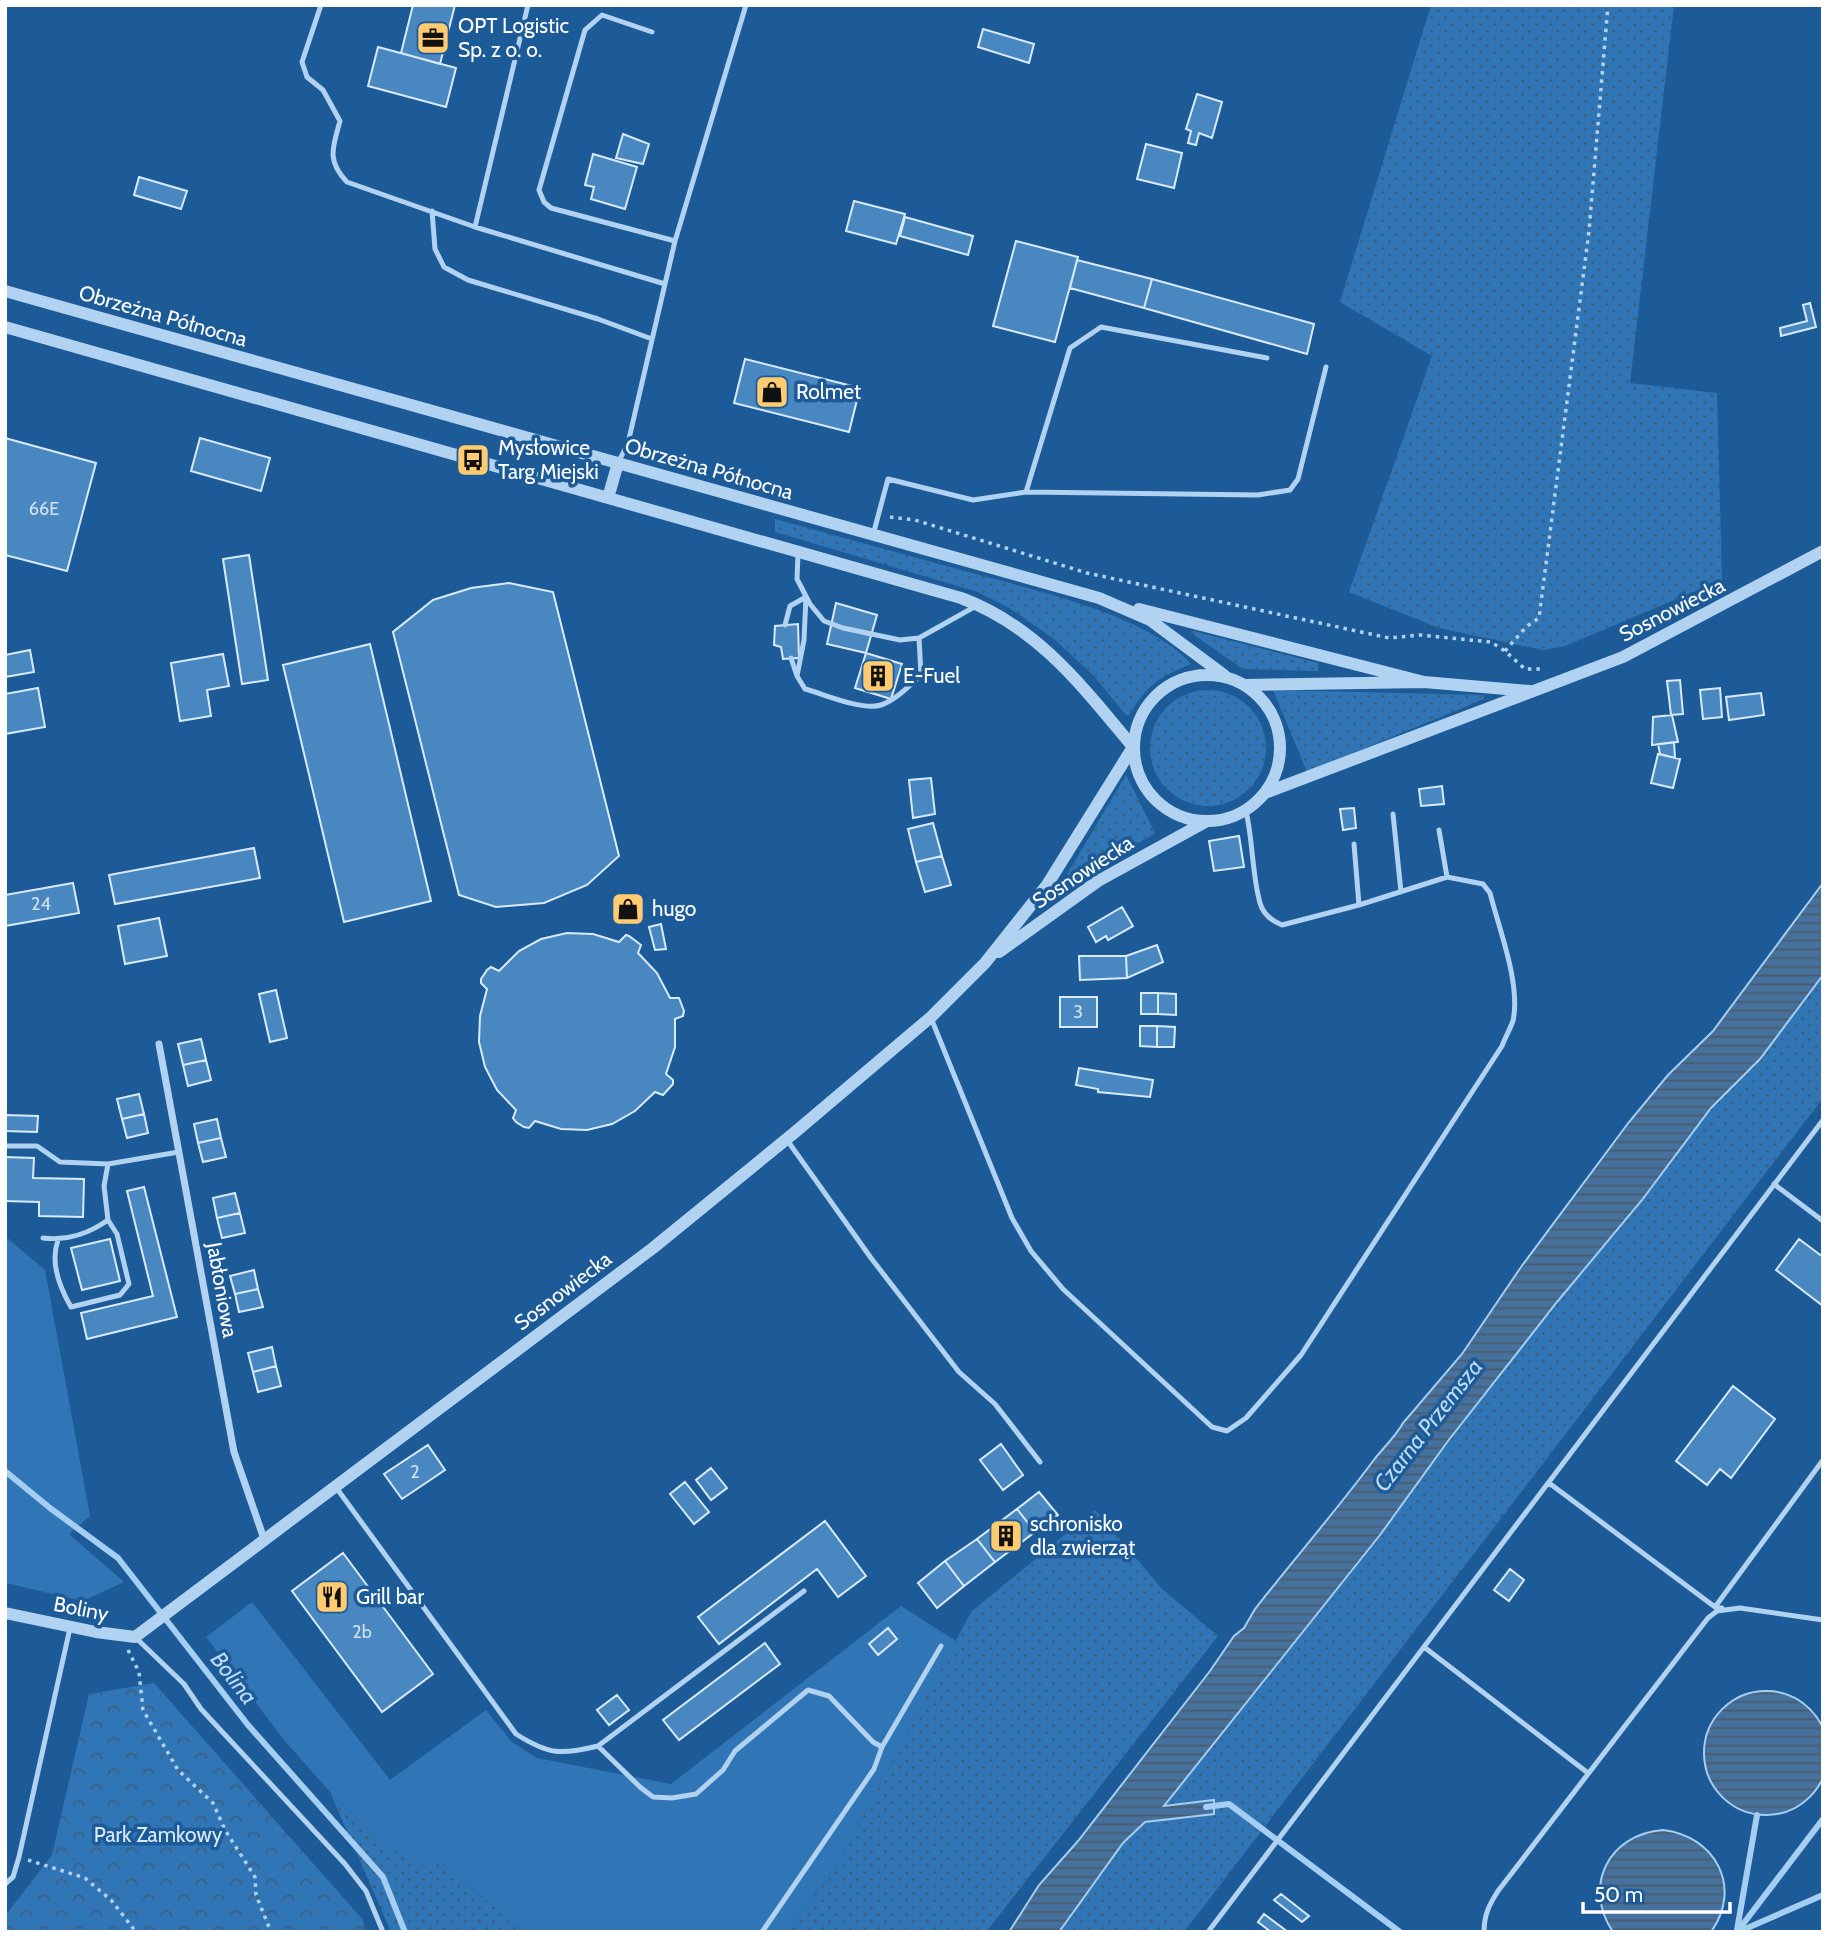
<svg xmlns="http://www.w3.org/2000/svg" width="1828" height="1937" viewBox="0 0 1828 1937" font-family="Cabin,sans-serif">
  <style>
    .grass { fill: url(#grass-dots) }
    .park { fill: url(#park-crowns) }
    .garden { fill: #3075b5 }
    .water { fill: url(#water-rules); stroke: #a4cef2; stroke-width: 2 }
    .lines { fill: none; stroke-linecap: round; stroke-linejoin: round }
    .stream { stroke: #a4cef2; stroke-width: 6 }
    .building { fill: #4987c0; stroke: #d8eafb; stroke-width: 2 }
    .path { stroke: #b1d2f0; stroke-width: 3.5; stroke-dasharray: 3.5 5; stroke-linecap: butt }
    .service { stroke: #b1d2f0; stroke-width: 5 }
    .minor { stroke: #b1d2f0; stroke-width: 7 }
    .tertiary { stroke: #b1d2f0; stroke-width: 12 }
    .labels { text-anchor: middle; stroke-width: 7; stroke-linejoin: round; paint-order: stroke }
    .number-label { font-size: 18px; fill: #d2e1ef }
    .poi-label { font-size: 21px; fill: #fff; stroke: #1c5b98; text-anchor: start }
    .street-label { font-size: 21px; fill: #fff; stroke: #1c5b98 }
    .park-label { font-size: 21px; fill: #d8eafb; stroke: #1c5b98 }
    .water-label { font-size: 23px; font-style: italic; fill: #bddbf7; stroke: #1c5b98 }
  </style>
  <defs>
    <pattern id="grass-dots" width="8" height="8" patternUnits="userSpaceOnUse" patternTransform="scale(1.75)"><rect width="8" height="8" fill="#3075b5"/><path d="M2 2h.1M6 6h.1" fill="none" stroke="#3e6080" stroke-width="1.8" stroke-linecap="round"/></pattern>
    <pattern id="park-crowns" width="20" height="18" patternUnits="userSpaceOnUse" patternTransform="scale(1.75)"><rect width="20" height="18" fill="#3075b5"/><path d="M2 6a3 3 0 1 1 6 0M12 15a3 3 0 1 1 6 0" fill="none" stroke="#3e6080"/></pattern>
    <pattern id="water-rules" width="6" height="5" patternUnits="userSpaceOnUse" patternTransform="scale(1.75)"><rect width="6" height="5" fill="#46719d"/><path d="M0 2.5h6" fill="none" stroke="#4a5b6c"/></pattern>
  </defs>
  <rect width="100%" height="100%" fill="#1c5b98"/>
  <!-- grass -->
  <path class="grass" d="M1431,5H1674L1630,383L1717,393L1722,580L1565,646L1543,650L1439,628L1349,592L1432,356L1340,302Z
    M775,519C837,536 899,553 961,570C1025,588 1147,613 1191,664C1159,677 1147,685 1129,715H1126L1093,675L1054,639L1011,609L978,592L775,532Z
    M1193,631L1318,663V671L1243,669L1191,633Z
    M1273,690L1483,695L1484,699L1307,772Z
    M1150 748a58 58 0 1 1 116 0a58 58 0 1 1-116 0Z
    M1126,775L1155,833L1063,890V881Z
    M1823,975V1098L1184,1932H1059L1123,1843L1145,1822L1214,1814V1800L1163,1807L1380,1535L1448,1441L1557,1302L1642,1200L1711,1108L1760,1059Z
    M1095,1510L1163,1590L1218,1636L986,1932H786L840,1860L971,1612Z
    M330,1792L375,1838L440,1862L524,1932H391Z"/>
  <!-- park -->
  <path class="park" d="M154,1683L363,1920L365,1932H5V1916L52,1855L89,1694Z"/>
  <!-- garden -->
  <path class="garden" d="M5,1236L45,1270L90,1516L69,1534L124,1582L83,1601L5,1583Z
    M252,1602L390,1780L486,1710L512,1742L537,1758L671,1784L901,1606L956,1641L840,1860L786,1932H524L440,1862L431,1871L375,1838L330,1792L284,1740L206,1637Z"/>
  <!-- water -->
  <path class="water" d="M1823,883V975L1760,1059L1711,1108L1642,1200L1557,1302L1448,1441L1380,1535L1164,1806L1214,1800V1814L1145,1822L1123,1843L1059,1932H1009L1039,1885L1078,1841L1210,1671L1234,1636L1244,1628L1255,1609C1294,1559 1336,1511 1373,1461C1383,1448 1396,1436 1403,1423L1462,1354L1521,1267L1629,1122L1668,1075L1713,1031Z
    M1704 1753a62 62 0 1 1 124 0a62 62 0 1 1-124 0Z
    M1663,1830C1715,1836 1743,1887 1711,1932H1613C1582,1886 1609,1834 1663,1830Z"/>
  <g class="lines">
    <!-- stream -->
    <path class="stream" d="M5,1471L50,1508L118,1558L248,1725L383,1877L405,1932
      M1206,1807L1229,1804L1400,1932
      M1737,1930L1757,1815
      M1737,1932L1823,1819
      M1738,1932L1823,1895"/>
  </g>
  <!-- building -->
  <path class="building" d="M413,5H455L440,64L401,53Z
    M983,29L1034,44L1029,63L978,47Z
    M378,47L456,68L446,107L368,86Z
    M1197,94L1222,102L1212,138L1199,133L1196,145L1188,143L1191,131L1186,129Z
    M623,134L649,144L643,164L616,158Z
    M1146,144L1182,153L1174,188L1137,179Z
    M593,154L637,167L625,209L591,199L594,187L585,185Z
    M139,177L187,191L181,209L134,195Z
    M854,201L905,214L896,244L846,231Z
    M905,217L973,236L968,255L900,236Z
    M1016,241L1078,257L1055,342L993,326Z
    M1077,260L1152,279L1144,308L1070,288Z
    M1152,279L1314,324L1307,354L1144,308Z
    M1810,303L1816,327L1781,336L1780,328L1807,321L1803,305Z
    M745,359L860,388L849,432L734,403Z
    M5,438L96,463L67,571L5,555Z
    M200,438L270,458L261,491L191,471Z
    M249,555L268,680L242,684L223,559Z
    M509,583L553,592L619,856L587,885L544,903L496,907L459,895L393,632L433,600L471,588Z
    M836,603L877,615L866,653L827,644Z
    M798,624L799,658L783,659L781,647L774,645L775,626Z
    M370,644L431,901L344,922L283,665Z
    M30,650L34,672L5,677V655Z
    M866,653L902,664L891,699L855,688Z
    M223,654L229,686L207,690L211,716L180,721L171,663Z
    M1680,680L1683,714L1671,715L1667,681Z
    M38,688L45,727L5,734V694Z
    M1720,688L1722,717L1703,719L1700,690Z
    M1761,693L1764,715L1729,720L1726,697Z
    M1672,715L1678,742L1652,745L1653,717Z
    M1674,742L1675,758L1660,754L1658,744Z
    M1658,754L1680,759L1673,788L1651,783Z
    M931,778L935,814L913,818L909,780Z
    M1442,786L1444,804L1421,806L1419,789Z
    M1354,808L1356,828L1343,830L1340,809Z
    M933,823L942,856L916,862L908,829Z
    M1239,836L1244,867L1214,871L1209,841Z
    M254,848L260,878L115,904L109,875Z
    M942,856L951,885L925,892L916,862Z
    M73,883L79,913L5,926V895Z
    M1122,907L1133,926L1108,940L1106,936L1096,942L1088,927Z
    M159,918L167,956L125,964L118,926Z
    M661,924L666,949L655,950L649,927Z
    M567,933L593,934L619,942L626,935L629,936L641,945L638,953L657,973L670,998H679L684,1011L683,1016L675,1019V1047L666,1074L673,1080V1084L663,1095L655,1092L635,1111L612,1124L587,1130L561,1129L535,1121L529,1128L524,1127L516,1122L513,1118L516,1110L497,1090L485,1067L479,1042L480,1016L487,989L481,983V979L487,970L491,967L499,971L519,951L541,939Z
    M1157,945L1163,962L1127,978L1126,956Z
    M1079,956H1126L1127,978L1080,980Z
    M276,990L287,1038L270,1042L259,994Z
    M1141,993H1158V1014H1141Z
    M1158,993L1176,994V1015L1158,1014Z
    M1060,997H1097V1027H1060Z
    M1140,1026H1157V1047L1140,1046Z
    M1157,1026L1175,1027L1174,1047H1157Z
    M201,1039L206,1060L183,1065L178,1044Z
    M206,1060L211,1080L188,1086L183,1065Z
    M1079,1068L1153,1080L1150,1097L1098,1092V1089L1076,1085Z
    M139,1094L144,1114L122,1119L117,1099Z
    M144,1114L148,1133L127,1138L122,1119Z
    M5,1115L38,1116L37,1132L5,1131Z
    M217,1119L221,1138L198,1143L194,1124Z
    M221,1138L226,1157L203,1162L198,1143Z
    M5,1157L34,1158L33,1178L84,1179L83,1217L39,1216V1202L5,1201Z
    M144,1187L177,1317L87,1339L81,1313L153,1296L127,1191Z
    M235,1193L240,1213L217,1218L213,1198Z
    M240,1213L245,1233L222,1238L217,1218Z
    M110,1239L120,1281L82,1290L71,1248Z
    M1799,1239L1823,1257V1306L1776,1270Z
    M254,1270L258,1289L235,1294L230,1276Z
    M258,1289L263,1307L239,1312L235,1294Z
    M272,1347L276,1366L253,1372L248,1353Z
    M276,1366L281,1386L258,1392L253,1372Z
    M1733,1386L1775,1419L1731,1478L1720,1469L1707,1485L1676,1461Z
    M1001,1444L1023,1475L1003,1490L980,1460Z
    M428,1445L445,1470L402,1499L384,1474Z
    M711,1468L727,1488L711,1500L696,1480Z
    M685,1482L709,1512L694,1524L670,1494Z
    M1039,1492L1058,1515L1035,1532L1017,1509Z
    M1017,1509L1035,1532L995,1562L977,1539Z
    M825,1521L866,1576L838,1597L817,1569L719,1644L698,1617Z
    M977,1539L995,1562L964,1586L945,1561Z
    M343,1553L433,1674L382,1712L292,1591Z
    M945,1561L964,1586L937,1608L918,1583Z
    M1510,1569L1524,1580L1509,1601L1494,1590Z
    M888,1628L897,1639L878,1655L869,1644Z
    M765,1643L780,1664L679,1740L663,1720Z
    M617,1695L629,1710L609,1725L597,1710Z
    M1281,1894L1309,1916L1302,1922L1274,1900Z
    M1264,1914L1288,1932H1271L1258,1922Z"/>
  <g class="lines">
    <!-- path -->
    <path class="path" d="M638,448L653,455
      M890,517L915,520L1087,573L1389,638L1420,635L1491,642L1505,651L1525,669H1543
      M1505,651L1527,626L1539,618L1589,231L1608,5
      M128,1650L139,1672L143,1710L178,1770L213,1803L225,1830L255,1877L256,1895L271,1932
      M28,1860L85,1878L111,1900L136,1932"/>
    <!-- service -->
    <path class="service" d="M321,5L302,62L307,77L323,90L340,121C333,147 326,160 347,182L475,227L665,284
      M652,32L602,15L585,30L539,190L544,202L551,208L675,241
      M432,211L435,249L444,267L468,280L598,319L652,339
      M475,227L528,5
      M618,463L628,443L675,241L746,5
      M1026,492L1258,495L1290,490L1298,479L1326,367
      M873,535L888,479L973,500L1026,492L1070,348L1101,327L1267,358
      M798,554L797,579L810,604L824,621L843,628L900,640L919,638L976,606
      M806,597L804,640L797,676L805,689C824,694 862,711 881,705C896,700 909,686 921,675L919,638
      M785,625L790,606L806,597
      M791,658L797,676
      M1393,814L1401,892
      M1439,830L1447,877
      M1354,844L1359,905
      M931,1018L1012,1218L1031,1251L1063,1289L1212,1427L1227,1431L1246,1418L1301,1355L1502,1046C1505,1038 1510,1029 1513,1021C1521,984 1499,929 1490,893L1483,884L1447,877L1359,905L1282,925C1272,921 1263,914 1260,903C1252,875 1253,841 1246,811
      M787,1140L871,1258L959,1372L995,1404L1040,1462
      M5,1146H37L60,1162L108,1164L179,1152
      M1774,1184L1823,1221
      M43,1238C68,1241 88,1234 108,1220L104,1186L108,1164
      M58,1240C50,1262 60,1288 71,1307L120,1295L129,1284L117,1234L108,1220
      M1549,1483L1715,1607L1722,1608
      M335,1486L516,1734C549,1755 561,1755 598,1746L804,1591
      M1715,1607L1823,1460
      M135,1637L184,1684L201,1709L345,1864L366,1891L383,1932
      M1424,1647L1588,1773
      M598,1746L640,1787L653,1797L672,1798L696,1794L723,1770L735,1751L808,1690L829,1696L873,1742L882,1747
      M5,1884L13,1877L19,1857L70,1628
      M762,1932L874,1769L882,1747L941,1646
      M1208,1932L1823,1120
      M1484,1932C1484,1915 1489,1905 1498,1891L1708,1618L1717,1611L1740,1608L1823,1620"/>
    <!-- minor -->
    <path class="minor" d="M159,1044L234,1452L264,1539"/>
    <!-- tertiary -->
    <path class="tertiary" d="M5,291L1099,598L1150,620L1224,675
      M5,327L961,598C1037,626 1083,687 1133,747
      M608,498L618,463
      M1139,609L1424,682
      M1134 748a73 73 0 1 1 146 0a73 73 0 1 1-146 0Z
      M1246,685L1424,682L1530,691
      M1265,793L1623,657L1823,551
      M999,952L1098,881L1207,821
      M5,1613L96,1632L135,1637L653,1248L794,1133L931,1017L985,963L1047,885L1133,747"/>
  </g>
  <!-- icons -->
  <defs>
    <symbol id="office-square" viewBox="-11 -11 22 22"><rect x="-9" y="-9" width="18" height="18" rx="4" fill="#ffcb70" stroke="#1c5b98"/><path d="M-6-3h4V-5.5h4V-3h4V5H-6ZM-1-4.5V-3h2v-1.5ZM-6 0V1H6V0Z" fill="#111"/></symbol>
    <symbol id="shop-square" viewBox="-11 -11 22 22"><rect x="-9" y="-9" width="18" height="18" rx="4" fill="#ffcb70" stroke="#1c5b98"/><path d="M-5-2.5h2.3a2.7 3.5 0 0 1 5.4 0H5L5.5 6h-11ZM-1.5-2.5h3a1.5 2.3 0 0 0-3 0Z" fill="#111"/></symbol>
    <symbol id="bus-square" viewBox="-11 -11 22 22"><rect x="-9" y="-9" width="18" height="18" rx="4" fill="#ffcb70" stroke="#1c5b98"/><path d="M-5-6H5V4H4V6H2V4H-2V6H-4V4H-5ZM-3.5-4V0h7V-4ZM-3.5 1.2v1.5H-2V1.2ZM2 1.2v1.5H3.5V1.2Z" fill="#111"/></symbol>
    <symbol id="building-square" viewBox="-11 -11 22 22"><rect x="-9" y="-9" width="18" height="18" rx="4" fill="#ffcb70" stroke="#1c5b98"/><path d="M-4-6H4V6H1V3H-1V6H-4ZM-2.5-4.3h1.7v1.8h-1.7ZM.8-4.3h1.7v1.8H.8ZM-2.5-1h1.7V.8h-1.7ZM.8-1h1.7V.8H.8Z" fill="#111"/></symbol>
    <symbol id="restaurant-square" viewBox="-11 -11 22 22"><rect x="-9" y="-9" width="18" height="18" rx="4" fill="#ffcb70" stroke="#1c5b98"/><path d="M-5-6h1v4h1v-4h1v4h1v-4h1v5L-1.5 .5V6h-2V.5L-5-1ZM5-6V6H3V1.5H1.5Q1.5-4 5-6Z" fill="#111"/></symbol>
  </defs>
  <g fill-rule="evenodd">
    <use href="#office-square" x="414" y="19" width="38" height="38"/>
    <use href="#shop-square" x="753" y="373" width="38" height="38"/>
    <use href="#bus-square" x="454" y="441" width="38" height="38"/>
    <use href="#building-square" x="859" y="657" width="38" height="38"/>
    <use href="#shop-square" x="609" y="890" width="38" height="38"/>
    <use href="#building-square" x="987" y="1517" width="38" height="38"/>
    <use href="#restaurant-square" x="313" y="1578" width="38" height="38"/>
  </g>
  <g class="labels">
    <!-- number labels -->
    <g class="number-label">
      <text x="44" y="515">66E</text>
      <text x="41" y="910">24</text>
      <text x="1078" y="1018">3</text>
      <text x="415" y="1478">2</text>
      <text x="362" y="1638">2b</text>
    </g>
    <!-- poi labels -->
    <g class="poi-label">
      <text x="458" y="33">OPT Logistic<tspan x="458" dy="24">Sp. z o. o.</tspan></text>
      <text x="796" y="399">Rolmet</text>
      <text x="498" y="455">Mysłowice<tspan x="498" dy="24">Targ Miejski</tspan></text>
      <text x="903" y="683">E-Fuel</text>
      <text x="652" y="916">hugo</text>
      <text x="1030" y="1531">schronisko<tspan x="1030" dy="24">dla zwierząt</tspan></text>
      <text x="356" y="1604">Grill bar</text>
    </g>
    <!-- street labels -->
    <g class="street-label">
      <text transform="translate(163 316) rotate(16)" y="7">Obrzeżna Północna</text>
      <text transform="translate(709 469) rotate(16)" y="7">Obrzeżna Północna</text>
      <text transform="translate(1672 610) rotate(-27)" y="7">Sosnowiecka</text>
      <text transform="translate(1083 872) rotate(-33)" y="7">Sosnowiecka</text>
      <text transform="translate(222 1290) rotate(80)" y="7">Jabłoniowa</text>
      <text transform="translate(563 1291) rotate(-37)" y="7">Sosnowiecka</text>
      <text transform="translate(81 1609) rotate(11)" y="7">Boliny</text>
    </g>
    <!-- park labels -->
    <g class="park-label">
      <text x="158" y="1842">Park Zamkowy</text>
    </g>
    <!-- water labels -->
    <g class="water-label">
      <text transform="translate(1428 1425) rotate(-52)" y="8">Czarna Przemsza</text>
      <text transform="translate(234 1678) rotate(52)" y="8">Bolina</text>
    </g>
  </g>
  <!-- border -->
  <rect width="1828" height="1937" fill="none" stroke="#ffffff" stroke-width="14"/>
  <!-- scale -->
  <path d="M1583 1902v10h147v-10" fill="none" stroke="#ffffff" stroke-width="3.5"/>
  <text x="1594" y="1902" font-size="21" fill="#ffffff" stroke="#1c5b98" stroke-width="5" paint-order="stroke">50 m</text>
</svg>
